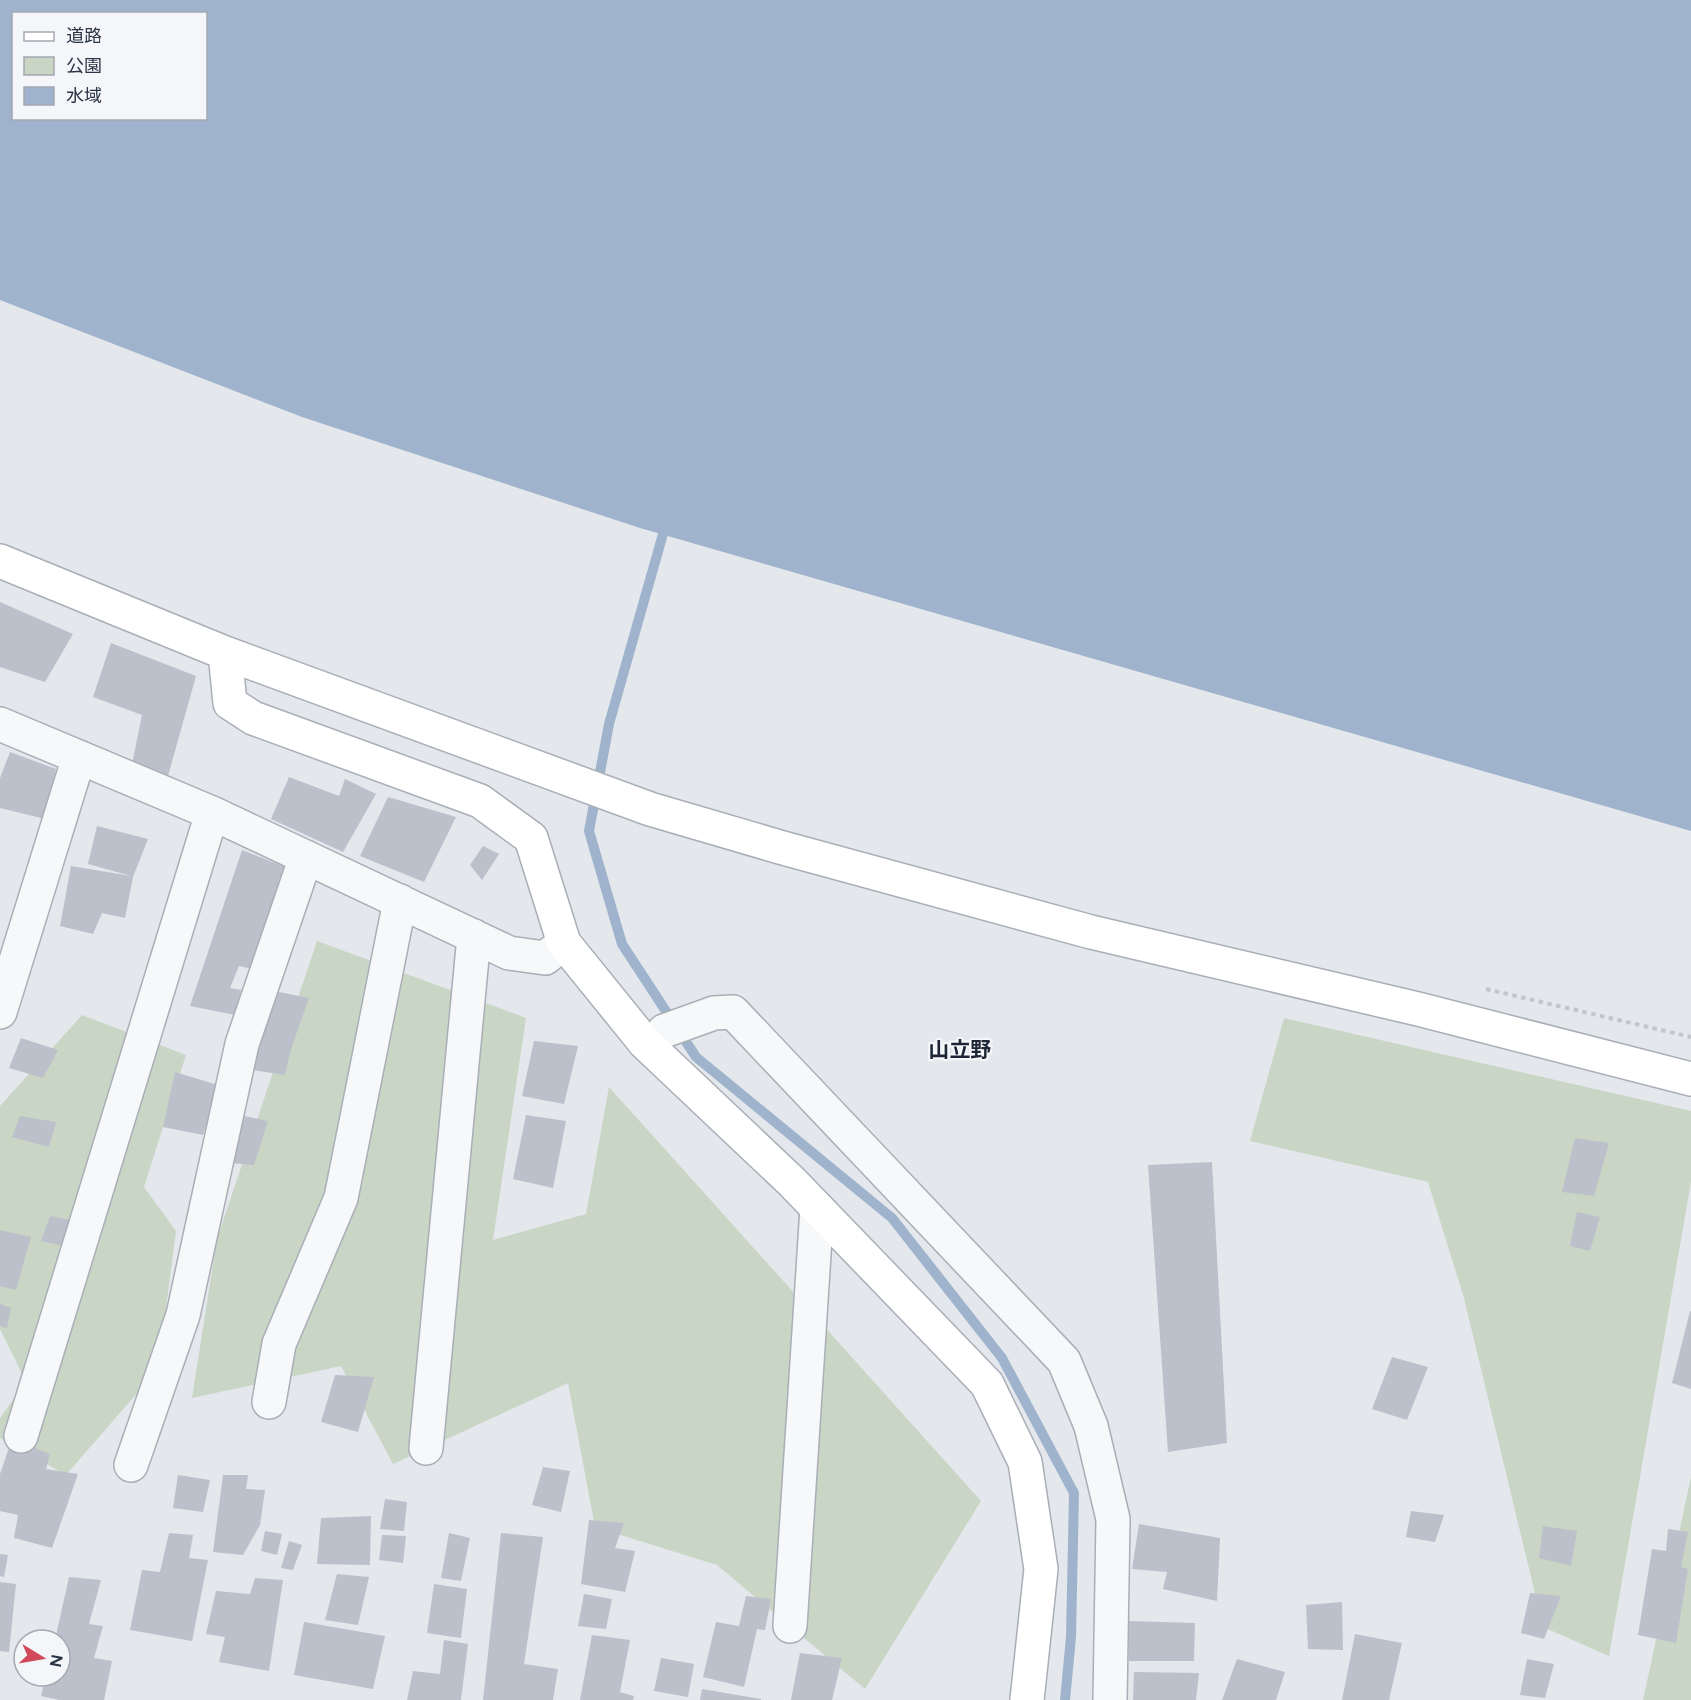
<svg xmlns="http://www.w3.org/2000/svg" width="1691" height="1700" viewBox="0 0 1691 1700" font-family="Figtree,'Noto Sans JP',sans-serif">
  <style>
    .green { fill: #c9d6c5 }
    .water { fill: #9fb4cc; fill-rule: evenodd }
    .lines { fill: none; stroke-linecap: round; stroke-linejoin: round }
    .stream { stroke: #9fb4cc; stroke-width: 10 }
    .building { fill: #bbc0ca }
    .street-casing { stroke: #a9aeb7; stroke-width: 36 }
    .secondary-casing { stroke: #a9aeb7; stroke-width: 36 }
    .path { stroke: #c2c5cb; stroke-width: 4; stroke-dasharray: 4.5 4.5; stroke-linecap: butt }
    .street { stroke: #f7f8fa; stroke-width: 33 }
    .secondary { stroke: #fff; stroke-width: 33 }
    .labels { text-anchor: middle; stroke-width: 4.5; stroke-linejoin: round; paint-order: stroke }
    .quarter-label { font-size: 21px; font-weight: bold; fill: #1d2536; stroke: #f4f6f9 }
  </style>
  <rect width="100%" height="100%" fill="#e4e7ec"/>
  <!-- green -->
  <path class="green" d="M317,941L526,1018L493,1240L586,1214L609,1087L981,1501L865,1689L717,1565L595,1527L568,1383L393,1464L341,1366L192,1398L217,1239Z
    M82,1015L186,1055L144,1187L176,1231L158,1369L66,1475L0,1438V1418L26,1382L0,1329V1106Z
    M1284,1018L1691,1111V1182L1609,1656L1543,1627L1464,1298L1428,1182L1250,1141Z
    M1691,1477V1700H1643Z"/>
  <!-- water -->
  <path class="water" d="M0,0H1691V831L640,528L302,417L0,300ZM14,14H206V118H14Z"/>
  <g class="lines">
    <!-- stream -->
    <path class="stream" d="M663,534L609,724L589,831L622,944L696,1057L892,1218L1002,1358L1074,1493L1071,1637L1065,1700"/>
  </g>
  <!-- building -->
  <path class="building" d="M0,602L73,634L45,682L0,667Z
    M111,643L196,676L168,776L132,764L142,715L93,697Z
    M10,752L56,769L45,819L0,808V778Z
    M289,777L339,796L345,779L376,794L343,852L271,819Z
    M388,797L456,817L424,882L360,856Z
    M97,826L148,839L133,877L125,918L102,913L93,934L60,926L71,866L131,876L88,864Z
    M483,846L499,854L482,880L470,865Z
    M242,850L288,868L257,970L239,966L230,988L241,990L235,1015L190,1006Z
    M274,991L309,998L291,1049L285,1075L253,1070L258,1043Z
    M21,1038L58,1050L43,1078L9,1068Z
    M534,1041L578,1046L564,1104L522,1096Z
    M175,1072L218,1085L203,1135L163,1127Z
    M240,1115L268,1121L254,1165L230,1163Z
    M526,1115L566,1121L553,1188L513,1179Z
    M20,1116L56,1122L49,1147L12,1137Z
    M1575,1138L1609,1143L1594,1196L1562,1192Z
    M1212,1162L1227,1443L1168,1452L1148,1165Z
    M1577,1212L1600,1217L1590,1251L1570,1246Z
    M50,1216L71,1220L64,1246L41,1241Z
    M0,1230L31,1237L16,1290L0,1286Z
    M0,1304L11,1308L7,1328L0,1326Z
    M1690,1311H1691V1389L1672,1383Z
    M1392,1357L1428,1367L1407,1420L1372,1409Z
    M335,1375L374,1377L358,1432L321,1422Z
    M12,1439L50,1454L46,1469L78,1474L52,1548L14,1538L18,1515L0,1511V1474Z
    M543,1467L570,1471L561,1512L532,1505Z
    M178,1475L210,1480L203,1512L173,1508Z
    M223,1475H248L246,1489L265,1490L260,1525L243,1555L213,1552Z
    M385,1499L407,1502L404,1531L380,1529Z
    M1411,1511L1444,1515L1435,1542L1406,1537Z
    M371,1516L370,1565L317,1564L321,1518Z
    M589,1520L624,1523L615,1548L635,1551L625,1592L581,1584Z
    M1139,1524L1220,1538L1217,1601L1163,1589L1167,1572L1132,1569Z
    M1543,1526L1577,1531L1571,1566L1539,1558Z
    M1668,1529L1688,1532L1681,1567L1688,1569L1676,1643L1638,1635L1652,1549L1666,1551Z
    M265,1531L282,1534L277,1555L261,1551Z
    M169,1533L193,1535L189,1558L208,1560L192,1641L130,1630L142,1570L160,1572Z
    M449,1533L470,1538L461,1581L441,1578Z
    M501,1533L543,1537L524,1664L558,1669L553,1700H483Z
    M382,1535L406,1536L403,1563L379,1560Z
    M289,1541L302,1545L293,1570L281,1568Z
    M0,1554L8,1555L4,1577L0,1576Z
    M337,1574L369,1577L358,1625L325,1620Z
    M69,1577L101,1580L89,1624L103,1626L94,1658L112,1661L104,1700H59L41,1696L46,1676H60V1640H55Z
    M255,1578L283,1580L269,1671L219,1662L225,1637L206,1634L216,1591L250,1594Z
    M0,1582L16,1584L9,1652L0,1651Z
    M434,1584L467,1589L461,1638L427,1633Z
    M1530,1593L1561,1596L1544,1639L1521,1633Z
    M584,1594L612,1599L606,1629L578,1626Z
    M746,1596L771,1599L765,1630L757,1629L744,1687L703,1677L716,1622L739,1626Z
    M1342,1602L1343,1650L1308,1649L1306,1605Z
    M1129,1621L1195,1623L1194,1661H1129Z
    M304,1622L385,1636L373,1689L294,1675Z
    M1355,1634L1402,1643L1389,1700H1342Z
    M592,1635L630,1640L620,1692L634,1696L633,1700H580Z
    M444,1640L468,1644L461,1700H407L413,1671L440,1674Z
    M800,1653L842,1658L832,1700H791Z
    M661,1658L694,1664L688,1697L654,1691Z
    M1237,1659L1285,1672L1276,1700H1222Z
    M1527,1659L1554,1664L1545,1698L1520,1695Z
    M1134,1672L1199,1673L1196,1700H1133Z
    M702,1689L761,1699V1700H700Z"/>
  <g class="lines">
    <defs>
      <path id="street" d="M0,724L212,813L509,953L545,958L564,943
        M0,1012L79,757
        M664,1031L714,1013L733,1012L1064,1361L1091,1426L1113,1519L1110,1700
        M269,1402L279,1344L341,1198L400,901
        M21,1436L212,813
        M426,1448L474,936
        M131,1465L183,1315L242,1044L306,857
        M790,1626L817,1208"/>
      <path id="secondary" d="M0,561L225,653L650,809L783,848L1091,932L1418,1009L1691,1079
        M225,653L230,703L253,718L480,801L531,838L564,943L645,1043L792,1182L987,1384L1025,1462L1041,1569L1027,1700"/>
    </defs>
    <!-- street casing -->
    <use href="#street" class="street-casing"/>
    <!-- secondary casing -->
    <use href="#secondary" class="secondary-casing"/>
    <!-- path -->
    <path class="path" d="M1486,989L1691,1037"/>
    <!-- street -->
    <use href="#street" class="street"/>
    <!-- secondary -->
    <use href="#secondary" class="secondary"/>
  </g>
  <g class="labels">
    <!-- quarter labels -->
    <g class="quarter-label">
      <text x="960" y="1057">山立野</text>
    </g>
  </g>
  <!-- legend -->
  <rect x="12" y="12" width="195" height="108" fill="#f4f6f9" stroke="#a4a8b1" stroke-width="1.5"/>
  <rect x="24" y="32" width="30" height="9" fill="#ffffff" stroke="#a4a8b1" stroke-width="1.5"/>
  <text x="66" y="42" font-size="18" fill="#2b3445">道路</text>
  <rect x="24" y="57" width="30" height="18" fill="#c9d6c5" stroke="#a4a8b1" stroke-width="1.5"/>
  <text x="66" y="72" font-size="18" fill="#2b3445">公園</text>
  <rect x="24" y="87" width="30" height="18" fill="#9fb4cc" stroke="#a4a8b1" stroke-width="1.5"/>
  <text x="66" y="102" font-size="18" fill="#2b3445">水域</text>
  <!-- north arrow -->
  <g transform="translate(42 1658) rotate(101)"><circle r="28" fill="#f4f6f9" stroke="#a4a8b1" stroke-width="1.5"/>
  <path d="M0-4.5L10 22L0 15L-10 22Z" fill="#d1495b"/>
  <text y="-9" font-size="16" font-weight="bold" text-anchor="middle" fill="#2b3445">N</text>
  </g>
</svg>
